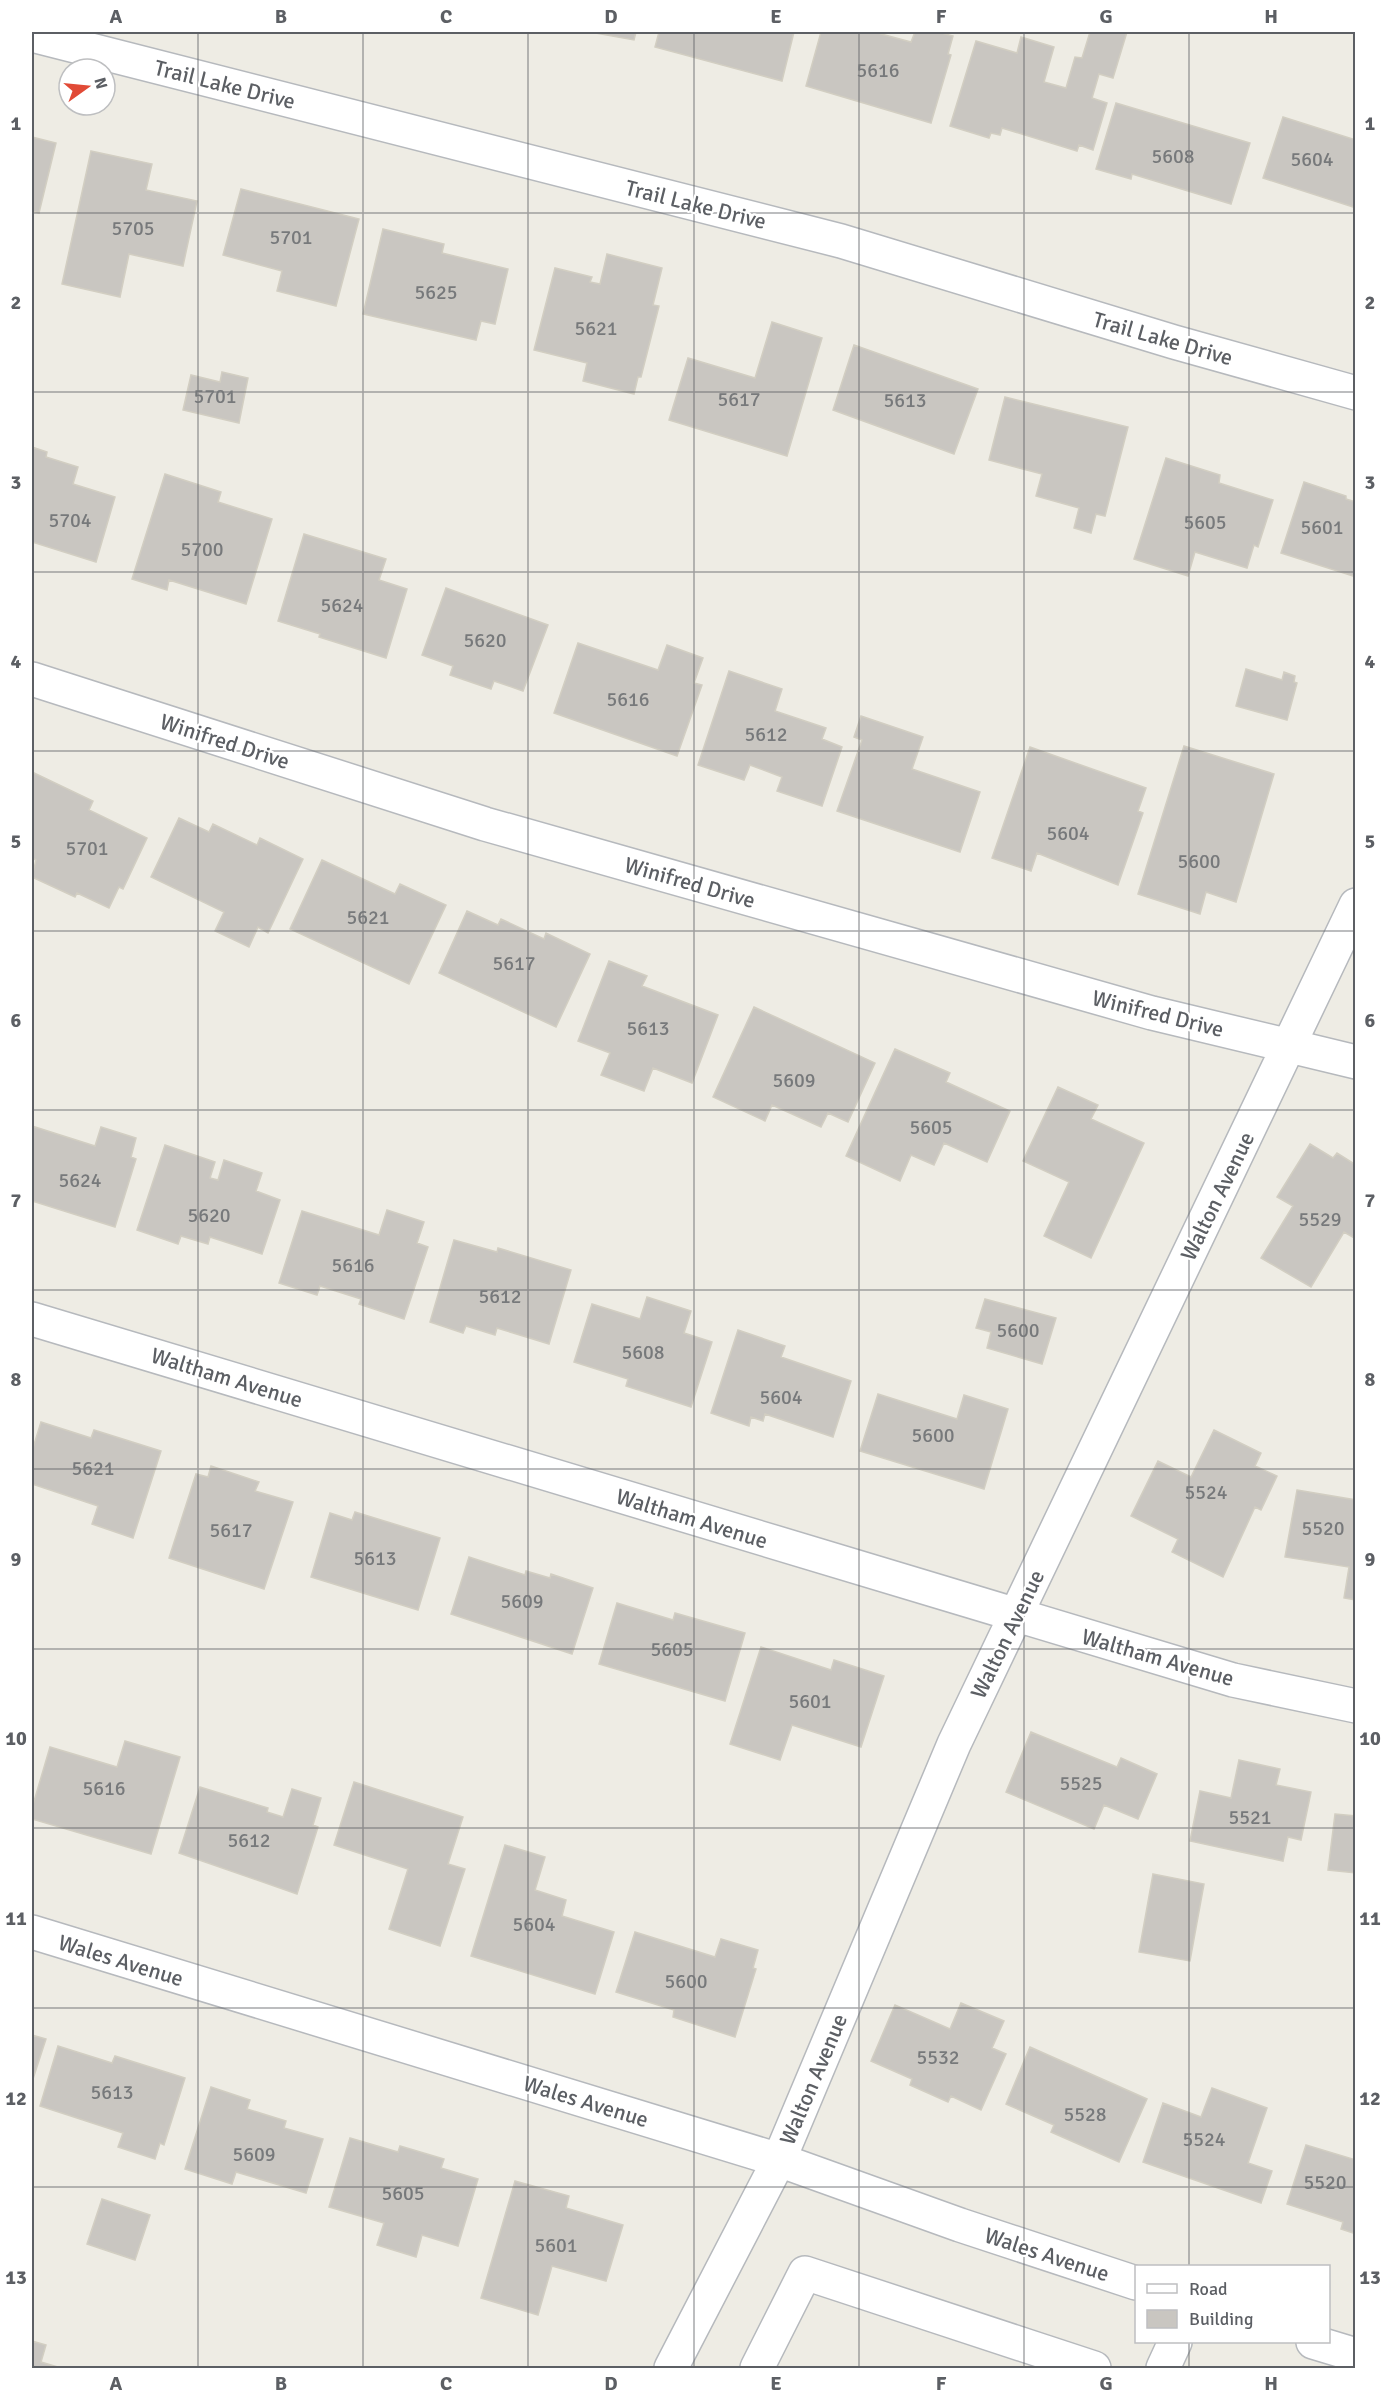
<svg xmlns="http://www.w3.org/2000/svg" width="1387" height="2400" viewBox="0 0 1387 2400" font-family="Signika,sans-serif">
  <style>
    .building { fill: #c9c6c1; stroke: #d2cec2; stroke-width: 1.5 }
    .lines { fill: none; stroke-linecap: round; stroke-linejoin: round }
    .minor-casing { stroke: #b6b9bd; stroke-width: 36 }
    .minor { stroke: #fff; stroke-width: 33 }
    .grid { fill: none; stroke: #5c5f64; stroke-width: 1.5; stroke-opacity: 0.55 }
    .labels { text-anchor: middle; stroke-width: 4.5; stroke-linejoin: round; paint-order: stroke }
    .number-label { font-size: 20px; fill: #77797b }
    .street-label { font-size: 22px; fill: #5c5f64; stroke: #fff }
    .neatline { fill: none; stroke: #5c5f64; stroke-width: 2 }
    .grid-label { font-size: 20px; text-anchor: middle; font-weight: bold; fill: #5c5f64 }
  </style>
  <rect width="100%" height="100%" fill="#eeece4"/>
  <!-- building -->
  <path class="building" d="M590,32H636L634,40Z
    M659,32H794L782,81L655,47Z
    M821,32H874L911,42L915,32H938L953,36L948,54L951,55L931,123L806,86Z
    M1090,32H1127L1113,78L1099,74L1092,98L1107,103L1093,150L1079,145L1077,151L1002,128L1000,135L991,133L989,138L950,126L976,41L1017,53L1021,37L1054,47L1044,82L1066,88L1075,57L1082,58Z
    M1116,103L1250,143L1231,204L1132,174L1131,179L1096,169Z
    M1283,117L1356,140V208L1263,178Z
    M32,137L56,143L39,213L32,211Z
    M91,151L152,164L146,190L197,201L183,266L129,254L120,297L62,284Z
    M241,189L359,219L336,306L277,291L282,271L223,255Z
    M383,229L444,244L442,253L508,269L495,324L481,321L476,340L363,314Z
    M607,254L662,268L653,305L659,306L641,377H638L634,394L583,381L587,363L534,350L555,268L592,277L590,282L600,284Z
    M772,322L822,338L787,456L669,420L688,358L755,378Z
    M854,345L978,389L954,454L833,410Z
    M222,372L248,378L239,423L183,410L191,375L220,382Z
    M1005,397L1128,427L1105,516L1096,514L1091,533L1074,528L1079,508L1036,496L1042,474L989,460Z
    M32,447L47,452L46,457L78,467L73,484L115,497L96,562L32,542Z
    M1166,458L1220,475L1219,483L1273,500L1258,547L1254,545L1247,568L1195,552L1188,576L1134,559Z
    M165,474L221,492L218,502L272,519L246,604L169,580L167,590L132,579Z
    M1304,482L1346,496V499L1356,502V577L1281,553Z
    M304,534L386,559L379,580L407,589L386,658L319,637L320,634L278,621Z
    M446,588L548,625L523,691L494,681L491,689L450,675L453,666L422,655Z
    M578,643L658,670L667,645L703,658L694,683L702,685L677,756L554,713Z
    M1246,669L1282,680L1284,672L1295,676L1294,682L1297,683L1287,720L1236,706Z
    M729,671L782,689L775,711L826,728L822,739L842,747L822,806L777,791L782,777L750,765L744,780L698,765Z
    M861,716L923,737L912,769L980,792L960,852L837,811L862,740L854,737Z
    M1184,746L1274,774L1236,902L1206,892L1200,914L1138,894Z
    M1030,747L1146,788L1138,811L1143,813L1118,885L1037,853L1031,871L992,858Z
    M32,772L93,801L89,810L147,838L123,889L119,887L109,908L77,893L75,897L32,877L36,860L32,858Z
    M179,818L209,832L213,824L257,845L260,838L303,859L268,933L258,927L249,947L215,931L224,912L151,877Z
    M322,860L395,894L400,884L446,905L409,984L290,929Z
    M467,911L498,925L501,919L544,939L546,933L590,954L556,1027L439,973Z
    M609,961L647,976L642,986L718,1015L692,1083L653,1068L644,1091L601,1075L610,1053L578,1041Z
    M754,1007L875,1063L848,1122L828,1113L821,1127L772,1105L765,1121L713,1097Z
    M895,1049L950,1073L946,1082L1010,1111L987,1162L944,1143L934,1165L911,1155L900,1181L846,1156Z
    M1058,1087L1098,1105L1091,1119L1144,1143L1091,1258L1044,1236L1069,1182L1023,1161Z
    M32,1126L95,1146L101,1127L136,1138L131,1157L136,1159L115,1227L32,1201Z
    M1310,1144L1333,1158L1337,1153L1356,1165V1239L1344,1232L1311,1287L1261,1258L1293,1206L1277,1197Z
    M165,1145L215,1162L210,1178L218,1180L224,1160L262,1173L256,1191L280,1200L262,1254L210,1237L208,1244L181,1236L178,1244L137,1230Z
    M387,1210L424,1222L417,1243L428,1247L404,1319L359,1304L361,1299L320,1286L317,1295L279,1283L302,1211L379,1235Z
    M454,1240L497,1252L498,1248L571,1270L549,1344L497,1328L495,1335L466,1326L463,1333L430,1322Z
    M647,1297L691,1311L684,1333L712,1342L691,1407L626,1386L628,1379L574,1362L592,1304L640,1319Z
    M985,1299L1056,1318L1042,1364L987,1348L991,1332L976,1328Z
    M738,1330L785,1346L781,1357L851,1381L833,1437L765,1414L763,1421L751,1417L749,1426L711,1413Z
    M878,1394L957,1419L964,1395L1008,1409L984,1489L860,1451Z
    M41,1422L91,1438L94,1430L161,1451L133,1538L92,1524L98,1506L32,1484V1451Z
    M1214,1430L1261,1453L1255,1466L1277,1476L1261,1510L1255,1507L1223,1577L1172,1552L1178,1539L1131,1516L1158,1461L1191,1477Z
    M211,1466L259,1482L255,1491L293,1502L264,1589L169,1558L196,1474L208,1477Z
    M1297,1490L1356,1500V1600L1344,1598L1349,1567L1285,1557Z
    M355,1512L440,1538L418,1610L311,1577L330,1513L352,1520Z
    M469,1557L525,1575L526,1571L550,1578L551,1574L593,1588L572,1654L451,1614Z
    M617,1603L673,1620L675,1613L745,1633L725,1701L599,1664Z
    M761,1647L831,1670L834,1660L884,1676L861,1747L792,1725L780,1760L730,1744Z
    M1031,1732L1117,1767L1121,1758L1157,1774L1138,1819L1104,1805L1094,1829L1006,1792Z
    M125,1741L180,1757L151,1854L32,1819V1808L50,1747L117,1767Z
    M1239,1760L1280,1769L1276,1785L1311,1792L1301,1840L1288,1837L1283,1861L1190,1841L1200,1791L1231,1798Z
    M354,1782L463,1817L448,1864L465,1869L440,1946L389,1929L408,1869L334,1845Z
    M200,1787L268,1808L267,1812L283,1817L292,1789L321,1798L313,1825L318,1827L297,1894L179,1853Z
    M1335,1814L1356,1816V1873L1328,1870Z
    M505,1845L545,1857L535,1890L566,1900L562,1916L614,1932L595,1994L471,1956Z
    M1153,1874L1204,1884L1190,1961L1139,1952Z
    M635,1932L715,1957L721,1939L758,1950L753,1968L756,1969L735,2037L673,2017L674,2010L616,1992Z
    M961,2003L1004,2021L992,2048L1006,2054L981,2110L951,2096L948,2102L910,2085L912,2079L871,2061L895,2005L950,2029Z
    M32,2035L46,2039L32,2082Z
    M58,2046L112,2063L115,2056L185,2078L164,2145L160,2143L155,2159L118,2147L123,2133L40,2106Z
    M1030,2047L1147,2099L1119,2162L1051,2132L1054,2125L1006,2104Z
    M211,2087L250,2100L247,2109L286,2121L284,2128L323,2139L306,2193L236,2172L232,2184L185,2169Z
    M1212,2088L1267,2108L1248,2163L1272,2171L1261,2203L1143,2162L1163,2103L1201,2117Z
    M350,2138L398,2152L400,2146L444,2159L441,2168L478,2179L458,2246L422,2235L416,2257L377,2245L384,2223L329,2207Z
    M1306,2145L1356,2160V2234L1341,2229L1343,2222L1287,2204Z
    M515,2181L569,2196L566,2208L623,2225L606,2281L552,2266L538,2315L481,2298Z
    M102,2199L150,2215L135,2260L87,2244Z
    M32,2341L46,2345L41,2362L61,2368H32Z"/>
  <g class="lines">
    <defs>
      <path id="minor" d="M32,35L841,241L1174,342L1356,393
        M32,679L485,824L1152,1013L1356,1062
        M32,1319L1233,1680L1356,1706
        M32,1932L779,2160L960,2225L1136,2283
        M1313,2342L1356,2355
        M671,2368L779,2160L954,1744L1356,905
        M757,2368L805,2273L1094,2368
        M1163,2368L1175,2342"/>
    </defs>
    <!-- minor casing -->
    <use href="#minor" class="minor-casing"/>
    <!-- minor -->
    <use href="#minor" class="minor"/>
  </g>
  <!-- grid -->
  <path class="grid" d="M198,32V2368M363,32V2368M528,32V2368M694,32V2368M859,32V2368M1024,32V2368M1189,32V2266M32,213H1356M32,392H1356M32,572H1356M32,751H1356M32,931H1356M32,1110H1356M32,1290H1356M32,1469H1356M32,1649H1356M32,1828H1356M32,2008H1356M32,2187H1356M1189,2342V2368"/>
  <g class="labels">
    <!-- number labels -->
    <g class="number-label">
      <text x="878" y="77">5616</text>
      <text x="1173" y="163">5608</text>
      <text x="1312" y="166">5604</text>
      <text x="133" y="235">5705</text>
      <text x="291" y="244">5701</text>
      <text x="436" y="299">5625</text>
      <text x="596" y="335">5621</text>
      <text x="215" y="403">5701</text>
      <text x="739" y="406">5617</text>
      <text x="905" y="407">5613</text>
      <text x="70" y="527">5704</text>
      <text x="1205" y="529">5605</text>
      <text x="1322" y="534">5601</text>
      <text x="202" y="556">5700</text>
      <text x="342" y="612">5624</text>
      <text x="485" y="647">5620</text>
      <text x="628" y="706">5616</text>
      <text x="766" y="741">5612</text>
      <text x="1068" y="840">5604</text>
      <text x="87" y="855">5701</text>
      <text x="1199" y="868">5600</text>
      <text x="368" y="924">5621</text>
      <text x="514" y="970">5617</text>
      <text x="648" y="1035">5613</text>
      <text x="794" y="1087">5609</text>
      <text x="931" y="1134">5605</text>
      <text x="80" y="1187">5624</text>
      <text x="209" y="1222">5620</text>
      <text x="1320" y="1226">5529</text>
      <text x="353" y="1272">5616</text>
      <text x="500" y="1303">5612</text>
      <text x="1018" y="1337">5600</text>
      <text x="643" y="1359">5608</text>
      <text x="781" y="1404">5604</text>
      <text x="933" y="1442">5600</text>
      <text x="93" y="1475">5621</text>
      <text x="1206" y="1499">5524</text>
      <text x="1323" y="1535">5520</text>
      <text x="231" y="1537">5617</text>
      <text x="375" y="1565">5613</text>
      <text x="522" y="1608">5609</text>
      <text x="672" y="1656">5605</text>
      <text x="810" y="1708">5601</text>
      <text x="1081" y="1790">5525</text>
      <text x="104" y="1795">5616</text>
      <text x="1250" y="1824">5521</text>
      <text x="249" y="1847">5612</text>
      <text x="534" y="1931">5604</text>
      <text x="686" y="1988">5600</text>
      <text x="938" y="2064">5532</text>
      <text x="112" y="2099">5613</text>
      <text x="1085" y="2121">5528</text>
      <text x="1204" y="2146">5524</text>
      <text x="254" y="2161">5609</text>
      <text x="1325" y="2189">5520</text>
      <text x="403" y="2200">5605</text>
      <text x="556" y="2252">5601</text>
    </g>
    <!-- street labels -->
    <g class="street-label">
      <text transform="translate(225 84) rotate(14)" y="8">Trail Lake Drive</text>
      <text transform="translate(696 204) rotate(14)" y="8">Trail Lake Drive</text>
      <text transform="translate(1163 338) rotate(16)" y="8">Trail Lake Drive</text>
      <text transform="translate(225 741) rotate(18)" y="8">Winifred Drive</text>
      <text transform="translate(690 882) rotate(16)" y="8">Winifred Drive</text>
      <text transform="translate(1158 1013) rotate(14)" y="8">Winifred Drive</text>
      <text transform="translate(1217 1196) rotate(-64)" y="8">Walton Avenue</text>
      <text transform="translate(227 1377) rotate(17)" y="8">Waltham Avenue</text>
      <text transform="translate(692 1518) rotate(17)" y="8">Waltham Avenue</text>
      <text transform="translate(1007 1634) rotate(-64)" y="8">Walton Avenue</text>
      <text transform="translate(1158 1657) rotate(16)" y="8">Waltham Avenue</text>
      <text transform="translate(121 1960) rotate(17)" y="8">Wales Avenue</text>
      <text transform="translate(813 2079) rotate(-67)" y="8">Walton Avenue</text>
      <text transform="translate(586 2101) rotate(17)" y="8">Wales Avenue</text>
      <text transform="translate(1047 2254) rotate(18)" y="8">Wales Avenue</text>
    </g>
  </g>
  <!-- border -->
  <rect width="1387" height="2400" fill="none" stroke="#ffffff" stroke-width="66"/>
  <!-- legend -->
  <rect x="1135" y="2265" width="195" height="78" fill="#ffffff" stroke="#bebfc1" stroke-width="1.5"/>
  <rect x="1147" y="2284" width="30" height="9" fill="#ffffff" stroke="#bebfc1" stroke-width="1.5"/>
  <text x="1189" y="2295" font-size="18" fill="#5c5f64">Road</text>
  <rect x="1147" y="2310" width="30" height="18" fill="#c9c6c1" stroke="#bebfc1" stroke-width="1.5"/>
  <text x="1189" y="2325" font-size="18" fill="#5c5f64">Building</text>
  <!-- north arrow -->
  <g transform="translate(87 87) rotate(75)"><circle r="28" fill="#ffffff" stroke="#bebfc1" stroke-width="1.5"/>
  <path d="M0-4.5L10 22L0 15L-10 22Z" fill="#e14a36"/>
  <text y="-9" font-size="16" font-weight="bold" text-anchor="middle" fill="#5c5f64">N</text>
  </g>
  <rect x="33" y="33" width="1321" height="2334" class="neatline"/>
  <g class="grid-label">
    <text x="116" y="23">A</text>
    <text x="281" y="23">B</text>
    <text x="446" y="23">C</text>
    <text x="611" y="23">D</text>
    <text x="776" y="23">E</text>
    <text x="941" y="23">F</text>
    <text x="1106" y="23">G</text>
    <text x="1271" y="23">H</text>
    <text x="16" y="130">1</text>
    <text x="1370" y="130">1</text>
    <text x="16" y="309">2</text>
    <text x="1370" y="309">2</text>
    <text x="16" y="489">3</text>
    <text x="1370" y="489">3</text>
    <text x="16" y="668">4</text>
    <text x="1370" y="668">4</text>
    <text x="16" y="848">5</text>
    <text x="1370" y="848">5</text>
    <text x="16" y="1027">6</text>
    <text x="1370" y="1027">6</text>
    <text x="16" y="1207">7</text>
    <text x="1370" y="1207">7</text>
    <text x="16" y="1386">8</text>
    <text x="1370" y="1386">8</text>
    <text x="16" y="1566">9</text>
    <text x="1370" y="1566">9</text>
    <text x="16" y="1745">10</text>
    <text x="1370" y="1745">10</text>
    <text x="16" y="1925">11</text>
    <text x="1370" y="1925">11</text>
    <text x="16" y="2105">12</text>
    <text x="1370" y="2105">12</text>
    <text x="16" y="2284">13</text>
    <text x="1370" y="2284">13</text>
    <text x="116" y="2390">A</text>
    <text x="281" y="2390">B</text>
    <text x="446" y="2390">C</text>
    <text x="611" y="2390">D</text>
    <text x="776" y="2390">E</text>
    <text x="941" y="2390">F</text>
    <text x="1106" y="2390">G</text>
    <text x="1271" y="2390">H</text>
  </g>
</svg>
